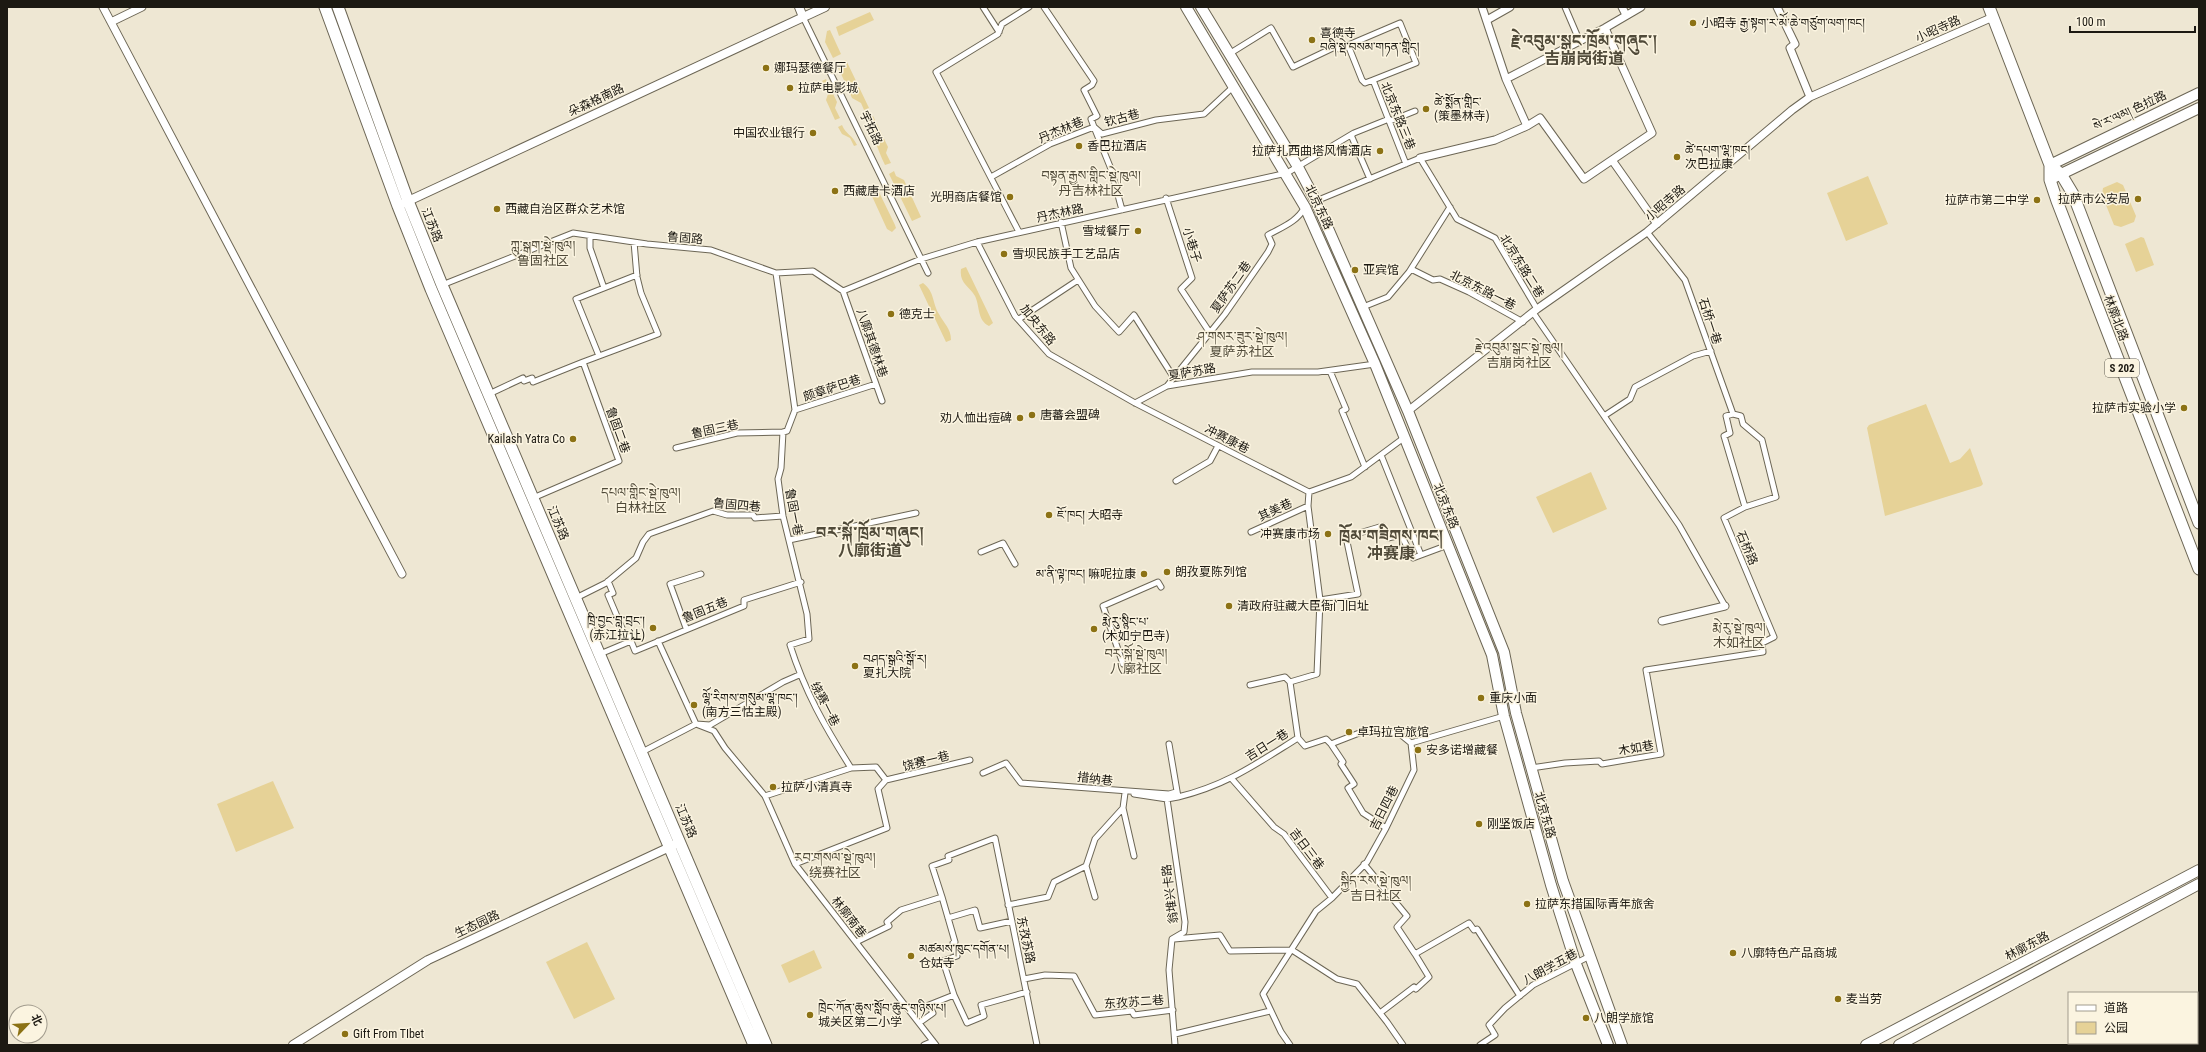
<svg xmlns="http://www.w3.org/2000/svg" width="2206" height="1052" viewBox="0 0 2206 1052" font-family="'Roboto Condensed','Noto Sans SC','Noto Serif Tibetan',sans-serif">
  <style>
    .green { fill: #e6d297 }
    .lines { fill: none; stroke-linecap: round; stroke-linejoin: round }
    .pedestrian-casing { stroke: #6c6655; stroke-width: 7 }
    .minor-casing { stroke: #6c6655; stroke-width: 9 }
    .tertiary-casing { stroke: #6c6655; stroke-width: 10 }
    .secondary-casing { stroke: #6c6655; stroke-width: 12 }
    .primary-casing { stroke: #6c6655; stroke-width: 13 }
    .trunk-casing { stroke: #6c6655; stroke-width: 13 }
    .pedestrian { stroke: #fff; stroke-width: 5 }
    .minor { stroke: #fff; stroke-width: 7 }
    .tertiary { stroke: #fff; stroke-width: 8 }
    .secondary { stroke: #fff; stroke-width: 10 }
    .primary { stroke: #fff; stroke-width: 11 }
    .trunk { stroke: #fff; stroke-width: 11 }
    .poi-dot { fill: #8c7215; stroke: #fbf4e0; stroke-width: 1.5 }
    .labels { text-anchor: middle; stroke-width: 3; stroke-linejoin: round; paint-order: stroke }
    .shield { fill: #fbf4e0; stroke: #5f5b50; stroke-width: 1 }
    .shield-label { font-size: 11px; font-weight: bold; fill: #1c1912 }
    .poi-label { font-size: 12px; fill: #1c1912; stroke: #fbf4e0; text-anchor: start }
    .street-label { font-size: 12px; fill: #1c1912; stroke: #fbf4e0 }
    .neighbourhood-label { font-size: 13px; fill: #504a39; stroke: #fbf4e0 }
    .district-label { font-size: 16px; font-weight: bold; fill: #504a39; stroke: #fbf4e0 }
  </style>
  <rect width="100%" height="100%" fill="#eee7d3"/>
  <!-- green -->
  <path class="green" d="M870,12L874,20L839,36L836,27Z
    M830,30L841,54L833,58L825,42L827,31Z
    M846,60L869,108L864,110L861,103L852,98L837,65Z
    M826,79L837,102L835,108L840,118L835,120L826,100L828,94L822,81Z
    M873,116L888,147L886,153L891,163L885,165C877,149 874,135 867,119Z
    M842,125C846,135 852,134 857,145L854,146L850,138L842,134L838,127Z
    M894,171L896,176L904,180L921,217L912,221L889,174Z
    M1868,176L1888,224L1846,241L1827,193Z
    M2117,182L2123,185L2136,216L2134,222L2121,227L2114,225L2102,195L2103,188Z
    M878,190L895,225L896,228L892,232L887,229L871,194Z
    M2141,237L2144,238L2154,265L2136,272L2125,244Z
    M966,267L993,323L989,326C977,320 980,306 975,296C969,286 959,283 961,269Z
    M923,283C935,292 932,303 939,314C944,324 951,328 951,340L946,342L919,285Z
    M1926,404L1950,463L1960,459L1970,448L1983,484L1981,486L1885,516L1867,428L1869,425Z
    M1591,472L1607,509L1553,533L1536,497Z
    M273,781L294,828L236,852L217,804Z
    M587,942L615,999L574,1019L546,962Z
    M814,950L822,968L789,983L781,965Z"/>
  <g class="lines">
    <defs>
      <path id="pedestrian" d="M983,7L999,32
        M1565,7L1580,42
        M803,17L928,273
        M1348,45L1362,80L1365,83L1373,80L1406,164
        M1229,54L1271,28L1293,67L1337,46L1339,49L1400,23L1416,63L1373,80
        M1390,121L1415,111
        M1351,135L1370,179
        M991,177L1050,144L1094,127L1091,119L1097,116L1084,90L1092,85L1094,81L1044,7
        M1166,198L1192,278L1181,289L1210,333
        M1316,201L1420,158L1457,219L1495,238L1537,309
        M1122,210L1111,169L1094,127L1102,134L1156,120L1204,114L1234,86
        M1061,222L1071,268L1095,306L1119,332L1134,315L1174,378
        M1019,232L936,72L998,34L1002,24L1029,7
        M590,236V248L604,288
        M977,242L1015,316L1049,354L1135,403L1309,492
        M1411,269L1433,280L1440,279L1469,292L1523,322
        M776,273L795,410L787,431L783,432L781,468L778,479L783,516L807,614L809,639L790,645C805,692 825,727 851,768
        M442,285L573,233L647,244L711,250L776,273L813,271L843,291
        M843,291L921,259L977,242L1287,173L1354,133L1389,119
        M843,291L882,401
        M1363,307L1388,297L1409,272L1450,207
        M1534,314L1679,525L1725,606
        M1019,319L1078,280
        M599,356L576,299L637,275
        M1330,371L1346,409L1342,411L1365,467
        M1167,386L1225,314L1268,252L1272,244L1268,235C1282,227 1297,222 1305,207
        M489,394L523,378L524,381L532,378L533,382L583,362
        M1135,403L1167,386L1252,372H1318L1375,364
        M795,410L876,384
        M1733,414L1741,416L1743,424L1762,440L1776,497L1745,507
        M1604,416L1630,399L1635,387L1693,356L1711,351
        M676,448L737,433L783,432
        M1381,455L1421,555
        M1176,481L1210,461L1218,446
        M1309,492L1351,477L1405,437
        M533,498L619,461L583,362L658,334L641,293L637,277L634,242
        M1251,532L1308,506
        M789,540L916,513
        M981,552L1003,543L1015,564
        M608,581L613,593L608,595L625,635L628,634L631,641
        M576,598L606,583L636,558L643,542L649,534L713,511L727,515H753L755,518L783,516
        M1320,600L1358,594L1346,537L1383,526L1388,538L1401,535L1413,558L1448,545
        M686,628L670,584L701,574
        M658,641L696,724L714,731L725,748L765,796L795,864L936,1045
        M600,654L631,641L635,651L744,606V600L801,582
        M1123,664L1103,606L1158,582L1161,587
        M1250,685L1285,677L1290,682
        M1298,738L1305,746L1326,739L1331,744L1367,730L1400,734L1411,743
        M1169,744L1178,797L1167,799L1185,922L1184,932L1172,939L1169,970L1175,1045
        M1331,744L1343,762L1341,764L1354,784L1348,788L1363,813L1386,828
        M642,752L696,724L710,725L783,682L799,675
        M1531,768L1565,763L1599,761L1602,764L1661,754L1646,670L1763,652L1762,643L1774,637L1724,518L1745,507L1724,436L1730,433L1726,416L1733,414L1685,280L1647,232
        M983,773L1006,763L1021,783L1169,794L1176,792
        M1232,779L1274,827L1284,834L1332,898
        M886,780L970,760
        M1134,794L1167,799
        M765,796L851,768L876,767L886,780
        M1178,797C1227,785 1256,764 1298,738L1290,682L1317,674L1320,600L1308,506L1309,492
        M1123,808L1134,856
        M795,864L887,828L878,789L886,780
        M1364,864L1407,916L1397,927L1415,954L1469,923L1474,930L1477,929L1520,996
        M1086,866L1095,897
        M1008,905L1048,897L1054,882L1086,866L1095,839L1123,808L1125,793
        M948,918L975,910L980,928L1012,921
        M1174,939L1220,935L1230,951L1292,950L1337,979L1357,984L1387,1022L1403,1045
        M856,942L889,926L887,922L901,910L942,897L932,866L949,860L948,856L995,838L1037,1045
        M1024,979L1045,975L1074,976L1095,1015L1132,1011L1134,1015L1173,1010
        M954,995L967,1023L984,1016L981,1005L1027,992
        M1380,1013L1414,987L1416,989L1429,977L1415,954
        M919,1023L933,1013L929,1005L954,995L943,961L957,956L953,943L955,942L942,897
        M1175,1034L1270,1011
        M924,1045L933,1041
        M1290,1045L1281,1032L1263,994L1316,911L1332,898L1367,862L1386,828L1414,770L1411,743L1504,716
        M1480,1045L1495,1035L1489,1025L1505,1008L1533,985L1590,956"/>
      <path id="minor" d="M103,7L402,574
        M1482,7L1506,79L1527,126L1540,118L1584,179L1612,160
        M1622,7L1626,15
        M1777,7L1795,44L1790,48L1810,97
        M1487,20L1510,7
        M111,22L142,7
        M1605,28L1652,133L1612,160L1657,224
        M1506,79L1605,28L1641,7
        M1420,158L1495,140L1527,126
        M1408,411L1537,309L1647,232L1792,110L1810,97L1993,17
        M1662,621L1725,606"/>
      <path id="tertiary" d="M799,7L803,17
        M404,203L825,7
        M293,1045L428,960L674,845"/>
      <path id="secondary" d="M1186,7L1305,207L1375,364L1492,655L1504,716L1551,885L1576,964L1608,1045
        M1201,7L1298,167L1316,201L1408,411L1504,652L1516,713L1563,881L1622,1045
        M2050,165L2199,93
        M2055,177L2199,108
        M1866,1045L2199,870
        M1899,1045L2199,884"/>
      <path id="primary" d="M1989,7L2050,165V180L2057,201L2199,569
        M2050,165L2061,174L2073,194L2199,523"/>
      <path id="trunk" d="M325,7L398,206L431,289L754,1045
        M338,7L408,201L442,285L766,1045"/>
    </defs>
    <!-- pedestrian casing -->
    <use href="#pedestrian" class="pedestrian-casing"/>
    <!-- minor casing -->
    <use href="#minor" class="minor-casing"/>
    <!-- tertiary casing -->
    <use href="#tertiary" class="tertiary-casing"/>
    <!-- secondary casing -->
    <use href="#secondary" class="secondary-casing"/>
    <!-- primary casing -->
    <use href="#primary" class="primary-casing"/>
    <!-- trunk casing -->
    <use href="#trunk" class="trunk-casing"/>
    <!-- pedestrian -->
    <use href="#pedestrian" class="pedestrian"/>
    <!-- minor -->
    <use href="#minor" class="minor"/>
    <!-- tertiary -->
    <use href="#tertiary" class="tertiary"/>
    <!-- secondary -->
    <use href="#secondary" class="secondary"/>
    <!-- primary -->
    <use href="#primary" class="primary"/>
    <!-- trunk -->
    <use href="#trunk" class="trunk"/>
  </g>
  <!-- markers -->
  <g class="poi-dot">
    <circle cx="1693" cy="23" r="4"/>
    <circle cx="1312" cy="40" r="4"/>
    <circle cx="766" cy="68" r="4"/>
    <circle cx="790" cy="88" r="4"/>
    <circle cx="1426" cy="109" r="4"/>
    <circle cx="813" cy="133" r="4"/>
    <circle cx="1079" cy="146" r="4"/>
    <circle cx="1380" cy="151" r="4"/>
    <circle cx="1677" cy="157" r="4"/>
    <circle cx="835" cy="191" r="4"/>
    <circle cx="1010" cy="197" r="4"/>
    <circle cx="2138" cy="199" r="4"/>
    <circle cx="2037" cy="200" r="4"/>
    <circle cx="497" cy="209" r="4"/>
    <circle cx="1138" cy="231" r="4"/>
    <circle cx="1004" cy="254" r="4"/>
    <circle cx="1355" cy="270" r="4"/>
    <circle cx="891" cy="314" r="4"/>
    <circle cx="2184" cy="408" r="4"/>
    <circle cx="1032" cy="415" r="4"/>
    <circle cx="1020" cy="418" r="4"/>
    <circle cx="573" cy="439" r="4"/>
    <circle cx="1049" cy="515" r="4"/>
    <circle cx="1328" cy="534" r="4"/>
    <circle cx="1167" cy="572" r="4"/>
    <circle cx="1144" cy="574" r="4"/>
    <circle cx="1229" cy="606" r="4"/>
    <circle cx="653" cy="628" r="4"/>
    <circle cx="1094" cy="629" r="4"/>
    <circle cx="855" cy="666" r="4"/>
    <circle cx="1481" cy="698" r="4"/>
    <circle cx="694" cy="705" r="4"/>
    <circle cx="1349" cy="732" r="4"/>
    <circle cx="1418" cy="750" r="4"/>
    <circle cx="773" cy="787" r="4"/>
    <circle cx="1479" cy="824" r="4"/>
    <circle cx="1527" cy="904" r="4"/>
    <circle cx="1733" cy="953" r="4"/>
    <circle cx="911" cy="956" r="4"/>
    <circle cx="1838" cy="999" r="4"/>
    <circle cx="810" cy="1015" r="4"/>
    <circle cx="1586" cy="1018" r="4"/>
    <circle cx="345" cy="1034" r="4"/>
  </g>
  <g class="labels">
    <!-- shield labels -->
    <rect class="shield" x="2105" y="359" width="34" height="18" rx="3"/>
    <g class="shield-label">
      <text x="2122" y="372">S 202</text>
    </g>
    <!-- poi labels -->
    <g class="poi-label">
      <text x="1701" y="27">小昭寺 རྒྱ་སྟག་ར་མོ་ཆེ་གཙུག་ལག་ཁང།</text>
      <text x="1320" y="37">喜德寺<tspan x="1320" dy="14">བཞི་སྡེ་བསམ་གཏན་གླིང།</tspan></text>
      <text x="774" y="72">娜玛瑟德餐厅</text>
      <text x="798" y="92">拉萨电影城</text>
      <text x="1434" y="106">ཚེ་སྨོན་གླིང་<tspan x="1434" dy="14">(策墨林寺)</tspan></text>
      <text x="805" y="137" text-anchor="end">中国农业银行</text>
      <text x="1087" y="150">香巴拉酒店</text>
      <text x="1685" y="154">ཚེ་དཔག་ལྷ་ཁང།<tspan x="1685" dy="14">次巴拉康</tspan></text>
      <text x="1372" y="155" text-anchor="end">拉萨扎西曲塔风情酒店</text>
      <text x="843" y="195">西藏唐卡酒店</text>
      <text x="1002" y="201" text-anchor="end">光明商店餐馆</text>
      <text x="2130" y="203" text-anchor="end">拉萨市公安局</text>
      <text x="2029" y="204" text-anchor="end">拉萨市第二中学</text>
      <text x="505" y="213">西藏自治区群众艺术馆</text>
      <text x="1130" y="235" text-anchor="end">雪域餐厅</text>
      <text x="1012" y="258">雪坝民族手工艺品店</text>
      <text x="1363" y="274">亚宾馆</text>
      <text x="899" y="318">德克士</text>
      <text x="2176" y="412" text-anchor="end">拉萨市实验小学</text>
      <text x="1040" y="419">唐蕃会盟碑</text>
      <text x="1012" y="422" text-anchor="end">劝人恤出痘碑</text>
      <text x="565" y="443" text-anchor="end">Kailash Yatra Co</text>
      <text x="1057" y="519">ཇོ་ཁང། 大昭寺</text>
      <text x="1320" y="538" text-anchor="end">冲赛康市场</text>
      <text x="1175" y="576">朗孜夏陈列馆</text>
      <text x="1136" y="578" text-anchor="end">མ་ནི་ལྟ་ཁང། 嘛呢拉康</text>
      <text x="1237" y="610">清政府驻藏大臣衙门旧址</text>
      <text x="645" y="625" text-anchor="end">ཁྲི་བྱང་བླ་བྲང་།<tspan x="645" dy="14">(赤江拉让)</tspan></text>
      <text x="1102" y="626">རྨེ་རུ་སྙིང་པ་<tspan x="1102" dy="14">(木如宁巴寺)</tspan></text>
      <text x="863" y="663">བཤད་སྒྲའི་སྒོ་ར།<tspan x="863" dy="14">夏扎大院</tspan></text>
      <text x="702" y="702">ལྷོ་རིགས་གསུམ་ལྷ་ཁང་།<tspan x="702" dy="14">(南方三怙主殿)</tspan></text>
      <text x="1489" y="702">重庆小面</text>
      <text x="1357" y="736">卓玛拉宫旅馆</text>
      <text x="1426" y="754">安多诺增藏餐</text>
      <text x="781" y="791">拉萨小清真寺</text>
      <text x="1487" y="828">刚坚饭店</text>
      <text x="1535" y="908">拉萨东措国际青年旅舍</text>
      <text x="919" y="953">མཚམས་ཁུང་དགོན་པ།<tspan x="919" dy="14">仓姑寺</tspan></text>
      <text x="1741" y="957">八廓特色产品商城</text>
      <text x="1846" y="1003">麦当劳</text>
      <text x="818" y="1012">ཁྲེང་ཀོན་ཆུས་སློབ་ཆུང་གཉིས་པ།<tspan x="818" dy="14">城关区第二小学</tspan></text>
      <text x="1594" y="1022">八朗学旅馆</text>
      <text x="353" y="1038">Gift From TIbet</text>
    </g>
    <!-- street labels -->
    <g class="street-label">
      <text transform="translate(1938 29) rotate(-24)" y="4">小昭寺路</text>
      <text transform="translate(596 100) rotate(-25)" y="4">朵森格南路</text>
      <text transform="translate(2130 111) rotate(-25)" y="4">སེ་ར་ལམ། 色拉路</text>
      <text transform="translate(1398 116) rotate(68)" y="4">北京东路三巷</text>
      <text transform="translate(1122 118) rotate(-15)" y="4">钦古巷</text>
      <text transform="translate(871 128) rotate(64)" y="4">宇拓路</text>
      <text transform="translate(1061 130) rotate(-23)" y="4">丹杰林巷</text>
      <text transform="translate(1665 203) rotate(-40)" y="4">小昭寺路</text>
      <text transform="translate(1319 207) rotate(64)" y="4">北京东路</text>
      <text transform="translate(1060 213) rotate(-12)" y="4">丹杰林路</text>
      <text transform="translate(432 225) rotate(68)" y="4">江苏路</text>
      <text transform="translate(685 238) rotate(5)" y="4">鲁固路</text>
      <text transform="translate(1192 245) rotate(72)" y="4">小巷子</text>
      <text transform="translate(1522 266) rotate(58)" y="4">北京东路二巷</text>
      <text transform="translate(1231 287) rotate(-55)" y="4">夏萨苏二巷</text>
      <text transform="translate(1483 290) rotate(27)" y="4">北京东路一巷</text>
      <text transform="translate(2116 318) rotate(69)" y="4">林廓北路</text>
      <text transform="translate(1710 321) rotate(72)" y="4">石桥一巷</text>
      <text transform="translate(1038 325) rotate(51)" y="4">加央东路</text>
      <text transform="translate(872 343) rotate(71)" y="4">八廓其德林巷</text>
      <text transform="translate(1192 372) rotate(-10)" y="4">夏萨苏路</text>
      <text transform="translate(832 388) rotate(-18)" y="4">颇章萨巴巷</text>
      <text transform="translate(715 429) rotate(-12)" y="4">鲁固三巷</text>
      <text transform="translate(618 430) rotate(70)" y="4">鲁固二巷</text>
      <text transform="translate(1227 439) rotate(27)" y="4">冲赛康巷</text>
      <text transform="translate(737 505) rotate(5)" y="4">鲁固四巷</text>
      <text transform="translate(1446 506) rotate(68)" y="4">北京东路</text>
      <text transform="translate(1275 510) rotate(-25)" y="4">其美巷</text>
      <text transform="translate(794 512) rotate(79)" y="4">鲁固一巷</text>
      <text transform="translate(558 523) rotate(67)" y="4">江苏路</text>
      <text transform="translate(1747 548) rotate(67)" y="4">石桥路</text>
      <text transform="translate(705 610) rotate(-22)" y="4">鲁固五巷</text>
      <text transform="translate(825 704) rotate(63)" y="4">绕赛一巷</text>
      <text transform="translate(1267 745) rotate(-32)" y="4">吉日一巷</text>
      <text transform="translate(1636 748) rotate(-10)" y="4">木如巷</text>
      <text transform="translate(926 761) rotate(-14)" y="4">饶赛一巷</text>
      <text transform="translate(1095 779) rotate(7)" y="4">措纳巷</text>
      <text transform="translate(1384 808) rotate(-63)" y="4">吉日四巷</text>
      <text transform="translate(1545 815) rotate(74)" y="4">北京东路</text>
      <text transform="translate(686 821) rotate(67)" y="4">江苏路</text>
      <text transform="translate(1307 849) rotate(53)" y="4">吉日三巷</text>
      <text transform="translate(1170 894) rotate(-97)" y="4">翁堆兴卡路</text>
      <text transform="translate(849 917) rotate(52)" y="4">林廓南巷</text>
      <text transform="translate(477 924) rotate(-25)" y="4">生态园路</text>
      <text transform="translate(1026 940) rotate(78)" y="4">东孜苏路</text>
      <text transform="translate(2027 946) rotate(-28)" y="4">林廓东路</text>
      <text transform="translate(1550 967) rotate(-29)" y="4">八朗学五巷</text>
      <text transform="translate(1134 1002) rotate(-4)" y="4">东孜苏二巷</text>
    </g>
    <!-- neighbourhood labels -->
    <g class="neighbourhood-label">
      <text x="1091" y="180">བསྟན་རྒྱས་གླིང་སྡེ་ཁུལ།<tspan x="1091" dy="15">丹吉林社区</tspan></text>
      <text x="543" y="250">ཀླུ་སྒུག་སྡེ་ཁུལ།<tspan x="543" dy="15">鲁固社区</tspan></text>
      <text x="1242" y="341">ཤ་གསར་ཟུར་སྡེ་ཁུལ།<tspan x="1242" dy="15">夏萨苏社区</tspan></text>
      <text x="1519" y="352">རྗེ་འབུམ་སྒང་སྡེ་ཁུལ།<tspan x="1519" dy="15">吉崩岗社区</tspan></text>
      <text x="641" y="497">དཔལ་གླིང་སྡེ་ཁུལ།<tspan x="641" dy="15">白林社区</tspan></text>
      <text x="1739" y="632">རྨེ་རུ་སྡེ་ཁུལ།<tspan x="1739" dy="15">木如社区</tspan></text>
      <text x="1136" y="658">བར་སྐོ་སྡེ་ཁུལ།<tspan x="1136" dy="15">八廓社区</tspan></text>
      <text x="835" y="862">རབ་གསལ་སྡེ་ཁུལ།<tspan x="835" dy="15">绕赛社区</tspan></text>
      <text x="1376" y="885">སྐྱིད་རས་སྡེ་ཁུལ།<tspan x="1376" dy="15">吉日社区</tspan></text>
    </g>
    <!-- district labels -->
    <g class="district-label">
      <text x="1584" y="46">རྗེ་འབུམ་སྒང་ཁྲོམ་གཞུང་།<tspan x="1584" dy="18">吉崩岗街道</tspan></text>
      <text x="870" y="538">བར་སྐོ་ཁྲོམ་གཞུང།<tspan x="870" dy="18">八廓街道</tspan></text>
      <text x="1391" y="541">ཁྲོམ་གཟིགས་ཁང།<tspan x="1391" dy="18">冲赛康</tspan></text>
    </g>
  </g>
  <!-- border -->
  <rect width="2206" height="1052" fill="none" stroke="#1c1912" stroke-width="16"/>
  <!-- legend -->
  <rect x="2068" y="992" width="130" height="52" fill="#fbf4e0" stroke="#a29c8e"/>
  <rect x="2076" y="1005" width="20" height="6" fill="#ffffff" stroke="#a29c8e"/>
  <text x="2104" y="1012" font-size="12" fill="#1c1912">道路</text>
  <rect x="2076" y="1022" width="20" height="12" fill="#e6d297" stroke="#a29c8e"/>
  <text x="2104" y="1032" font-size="12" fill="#1c1912">公园</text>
  <!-- north arrow -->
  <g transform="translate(28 1024) rotate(65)"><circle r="19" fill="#fbf4e0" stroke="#a29c8e"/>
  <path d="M0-3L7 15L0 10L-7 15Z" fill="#8c7215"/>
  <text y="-6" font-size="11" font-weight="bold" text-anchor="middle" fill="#1c1912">北</text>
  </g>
  <!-- scale -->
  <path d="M2070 26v6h125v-6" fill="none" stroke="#1c1912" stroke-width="2"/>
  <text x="2076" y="26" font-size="12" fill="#1c1912" stroke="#fbf4e0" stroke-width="3" paint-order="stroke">100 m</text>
</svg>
